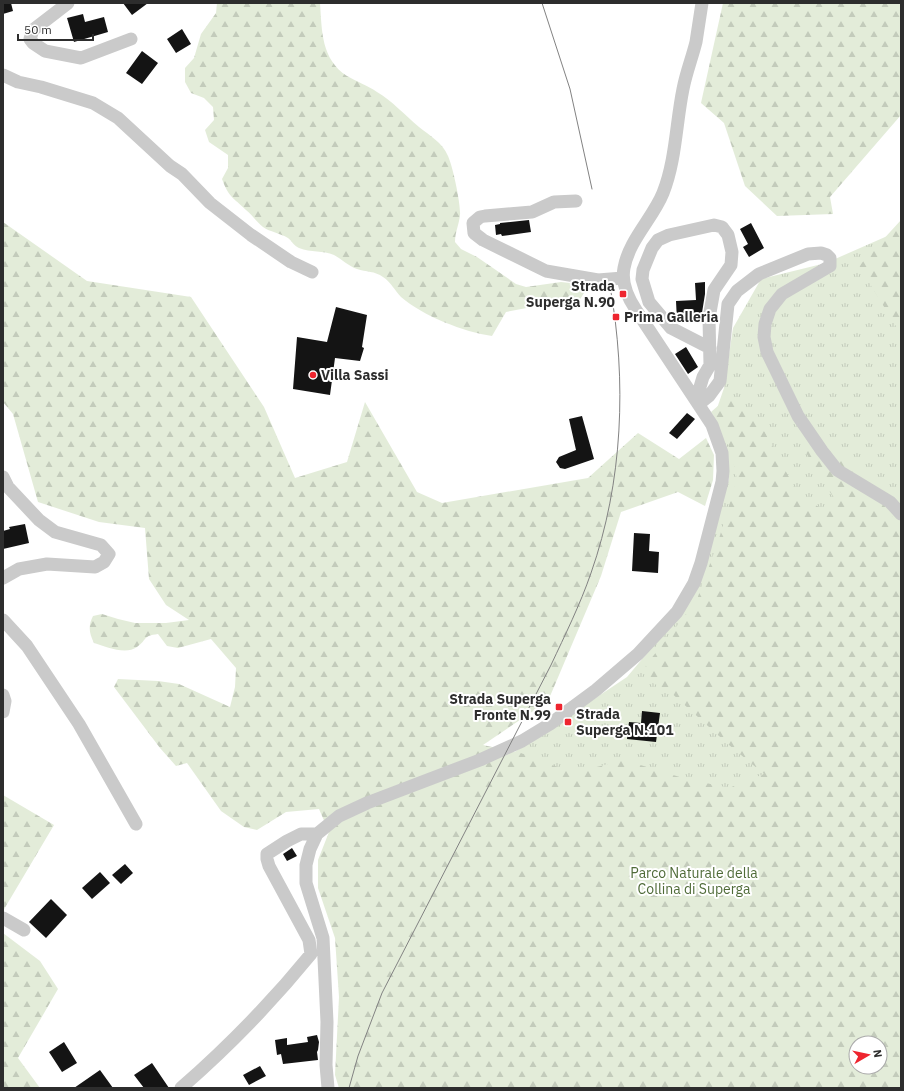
<svg xmlns="http://www.w3.org/2000/svg" width="904" height="1091" viewBox="0 0 904 1091" font-family="'IBM Plex Sans',sans-serif">
  <style>
    .grass { fill: url(#grass-tufts); fill-rule: evenodd }
    .forest { fill: url(#forest-firs); fill-rule: evenodd }
    .building { fill: #141414 }
    .lines { fill: none; stroke-linecap: round; stroke-linejoin: round }
    .minor { stroke: #cacaca; stroke-width: 13 }
    .tram { stroke: #828282; stroke-width: 1 }
    .poi-dot { fill: #ee252f; stroke: #fff; stroke-width: 1.5 }
    .labels { text-anchor: middle; stroke-width: 4; stroke-linejoin: round; paint-order: stroke }
    .poi-label { font-size: 14px; font-weight: bold; fill: #2d2d2d; stroke: #fff; text-anchor: start }
    .park-label { font-size: 14px; fill: #4f6b38; stroke: #fff }
  </style>
  <defs>
    <pattern id="grass-tufts" width="24" height="20" patternUnits="userSpaceOnUse"><rect width="24" height="20" fill="#e3ecd9"/><path d="M3 7l-1-3M5 7V3M7 7l1-3M15 17l-1-3M17 17v-4M19 17l1-3" fill="none" stroke="#c3cbbb"/></pattern>
    <pattern id="forest-firs" width="22" height="20" patternUnits="userSpaceOnUse"><rect width="22" height="20" fill="#e3ecd9"/><path d="M5 1l3.5 6h-7zM16 11l3.5 6h-7z" fill="#c3cbbb"/></pattern>
  </defs>
  <rect width="100%" height="100%" fill="#fff"/>
  <!-- grass -->
  <path class="grass" d="M901,230V1088H355L513,753L627,677L675,620L695,588L729,479L714,417L724,388L733,328L761,279L826,263ZM856,1043H880V1067H856Z"/>
  <!-- forest -->
  <path class="forest" d="M217,3H320C322,31 321,59 347,76C357,82 367,85 377,92C392,101 405,115 419,127C430,136 442,142 448,156C453,167 461,205 460,215C459,225 455,232 455,242L461,249L477,257L516,284L526,287L561,282L570,283L579,285L584,293L579,301L532,307L506,312L492,336C464,332 423,316 401,297C395,291 391,282 383,277C375,271 366,272 357,269C348,266 342,259 334,255C323,250 311,253 299,248C294,246 292,241 288,238C280,233 270,232 263,227C257,222 252,215 246,210C233,197 229,198 222,179L228,168V155L209,142L205,130L214,120L213,107L204,98L191,93L185,82V68L194,58L201,34L216,13Z
    M723,3H901V115L830,197L833,214L777,216L745,186L724,123L701,103Z
    M901,220V331L897,328L859,266Z
    M3,222L87,281L191,297L264,407L295,478L347,462L365,402L417,492L442,503L588,478L638,433L679,459L706,438L714,455L713,480L705,506L678,492L621,512L601,576L548,701L483,745L524,754L573,773L624,760L683,778L729,788L764,774L729,745L668,690L644,679L646,665L696,602L718,542L737,479L731,452L723,432L711,412L728,397L743,406L761,425L798,494L822,509L833,497L794,433L809,421L859,471L901,528V1088H339L335,1075L339,997L335,938L318,888V860L329,832L319,809L286,812L257,830L244,827L221,811L187,763L176,766L160,748L114,687L118,679L158,681L179,684L230,707L235,687L236,668L211,639L178,648L167,646L158,634C142,636 148,639 137,647C126,655 106,647 94,643C89,633 88,626 93,616L102,614L118,619L135,623H166L189,620L166,605L149,579L145,528L99,522L38,502L13,414L3,402ZM856,1043H880V1067H856Z
    M3,795L54,825L3,911Z
    M3,933L40,961L58,989L18,1058L40,1088H3Z"/>
  <!-- building -->
  <path class="building" d="M3,3H11L13,11L3,14Z
    M123,3H148L132,15Z
    M83,14L85,22L104,17L108,32L74,42L67,18Z
    M182,29L191,44L176,53L167,39Z
    M142,51L158,63L142,84L126,73Z
    M529,220L531,232L502,236L501,234L496,235L495,225L500,224V223Z
    M751,223L764,248L749,257L743,247L748,244L740,229Z
    M705,282V294L701,319L677,321L676,301L696,300L695,283Z
    M336,307L367,315L362,347L364,348L360,361L335,358L330,395L293,389L297,337L327,342Z
    M686,347L698,367L688,374L675,354Z
    M687,413L695,419L677,439L669,433Z
    M582,416L594,459L565,469L560,468L556,462L559,457L576,450L569,419Z
    M25,524L29,543L3,549V531L10,529L9,527Z
    M634,533L650,534L649,551L659,552L658,573L632,571Z
    M642,711L660,713L656,742L627,739L629,722L641,723Z
    M292,848L297,856L287,861L283,854Z
    M125,864L133,873L121,884L112,875Z
    M100,872L110,883L92,899L82,888Z
    M51,899L67,915L46,938L29,922Z
    M317,1035L319,1042L318,1050L317,1052L318,1060L283,1064L281,1054L277,1055L275,1040L287,1038V1045L308,1042L307,1037Z
    M64,1042L77,1063L62,1072L49,1052Z
    M152,1063L169,1088H144L134,1075Z
    M260,1066L266,1076L249,1085L243,1075Z
    M100,1070L113,1088H74Z"/>
  <g class="lines">
    <!-- minor -->
    <path class="minor" d="M68,3L33,30L30,39L33,43L45,51L81,58L131,39
      M3,75L18,82L41,87L93,103L118,118L170,166L182,174L210,203L251,235L291,262L312,272
      M576,201L554,202L532,212L485,216L480,217L473,223L474,233L483,240L546,271L598,280L623,278
      M699,404L709,396L720,381L728,304L737,291L759,274L808,254L821,253L827,255L830,258V266L782,294L770,309L765,324L764,337L767,352L798,416L822,451L837,470L890,502L901,514
      M699,404L700,387L703,377L710,365L709,318L714,290L731,265L732,252L728,235L722,227L714,225L669,235L658,240L652,248L643,270L642,279L649,302L671,328L710,348
      M3,477L8,487L39,520L55,532L101,545L109,554L104,562L95,567L47,564L19,569L3,578
      M3,620L27,646L79,724L136,824
      M3,695L5,701L3,712
      M3,918L24,930
      M181,1088C228,1047 271,1003 311,954L309,940L269,866L267,859V854L287,841L301,834H317
      M328,1088L326,1065L327,1022L323,938L306,883V865L310,849L317,834L339,816L367,803L480,760L522,741L550,724L596,690L638,654L677,612L694,583L701,563L722,482L723,471L722,453L712,425L636,310C628,298 621,283 624,268C629,240 653,218 663,193C676,160 676,123 683,89C686,73 692,58 696,42C698,29 700,16 702,3"/>
    <!-- tram -->
    <path class="tram" d="M542,3L570,89L592,189
      M349,1088L358,1056L382,993L551,665C565,635 580,605 591,573C623,482 627,381 610,286"/>
  </g>
  <!-- markers -->
  <g class="poi-dot">
    <rect x="619" y="290" width="8" height="8" rx="2"/>
    <rect x="612" y="313" width="8" height="8" rx="2"/>
    <circle cx="313" cy="375" r="4"/>
    <rect x="555" y="703" width="8" height="8" rx="2"/>
    <rect x="564" y="718" width="8" height="8" rx="2"/>
  </g>
  <g class="labels">
    <!-- poi labels -->
    <g class="poi-label">
      <text x="615" y="291" text-anchor="end">Strada<tspan x="615" dy="16">Superga N.90</tspan></text>
      <text x="624" y="322">Prima Galleria</text>
      <text x="321" y="380">Villa Sassi</text>
      <text x="551" y="704" text-anchor="end">Strada Superga<tspan x="551" dy="16">Fronte N.99</tspan></text>
      <text x="576" y="719">Strada<tspan x="576" dy="16">Superga N.101</tspan></text>
    </g>
    <!-- park labels -->
    <g class="park-label">
      <text x="694" y="878">Parco Naturale della<tspan x="694" dy="16">Collina di Superga</tspan></text>
    </g>
  </g>
  <!-- border -->
  <rect width="904" height="1091" fill="none" stroke="#2d2d2d" stroke-width="8"/>
  <!-- north arrow -->
  <g transform="translate(868 1055) rotate(81)"><circle r="19" fill="#ffffff" stroke="#ababab"/>
  <path d="M0-3L7 15L0 10L-7 15Z" fill="#ee252f"/>
  <text y="-6" font-size="11" font-weight="bold" text-anchor="middle" fill="#2d2d2d">N</text>
  </g>
  <!-- scale -->
  <path d="M18 34v6h75v-6" fill="none" stroke="#2d2d2d" stroke-width="2"/>
  <text x="24" y="34" font-size="12" fill="#2d2d2d" stroke="#ffffff" stroke-width="3" paint-order="stroke">50 m</text>
</svg>
